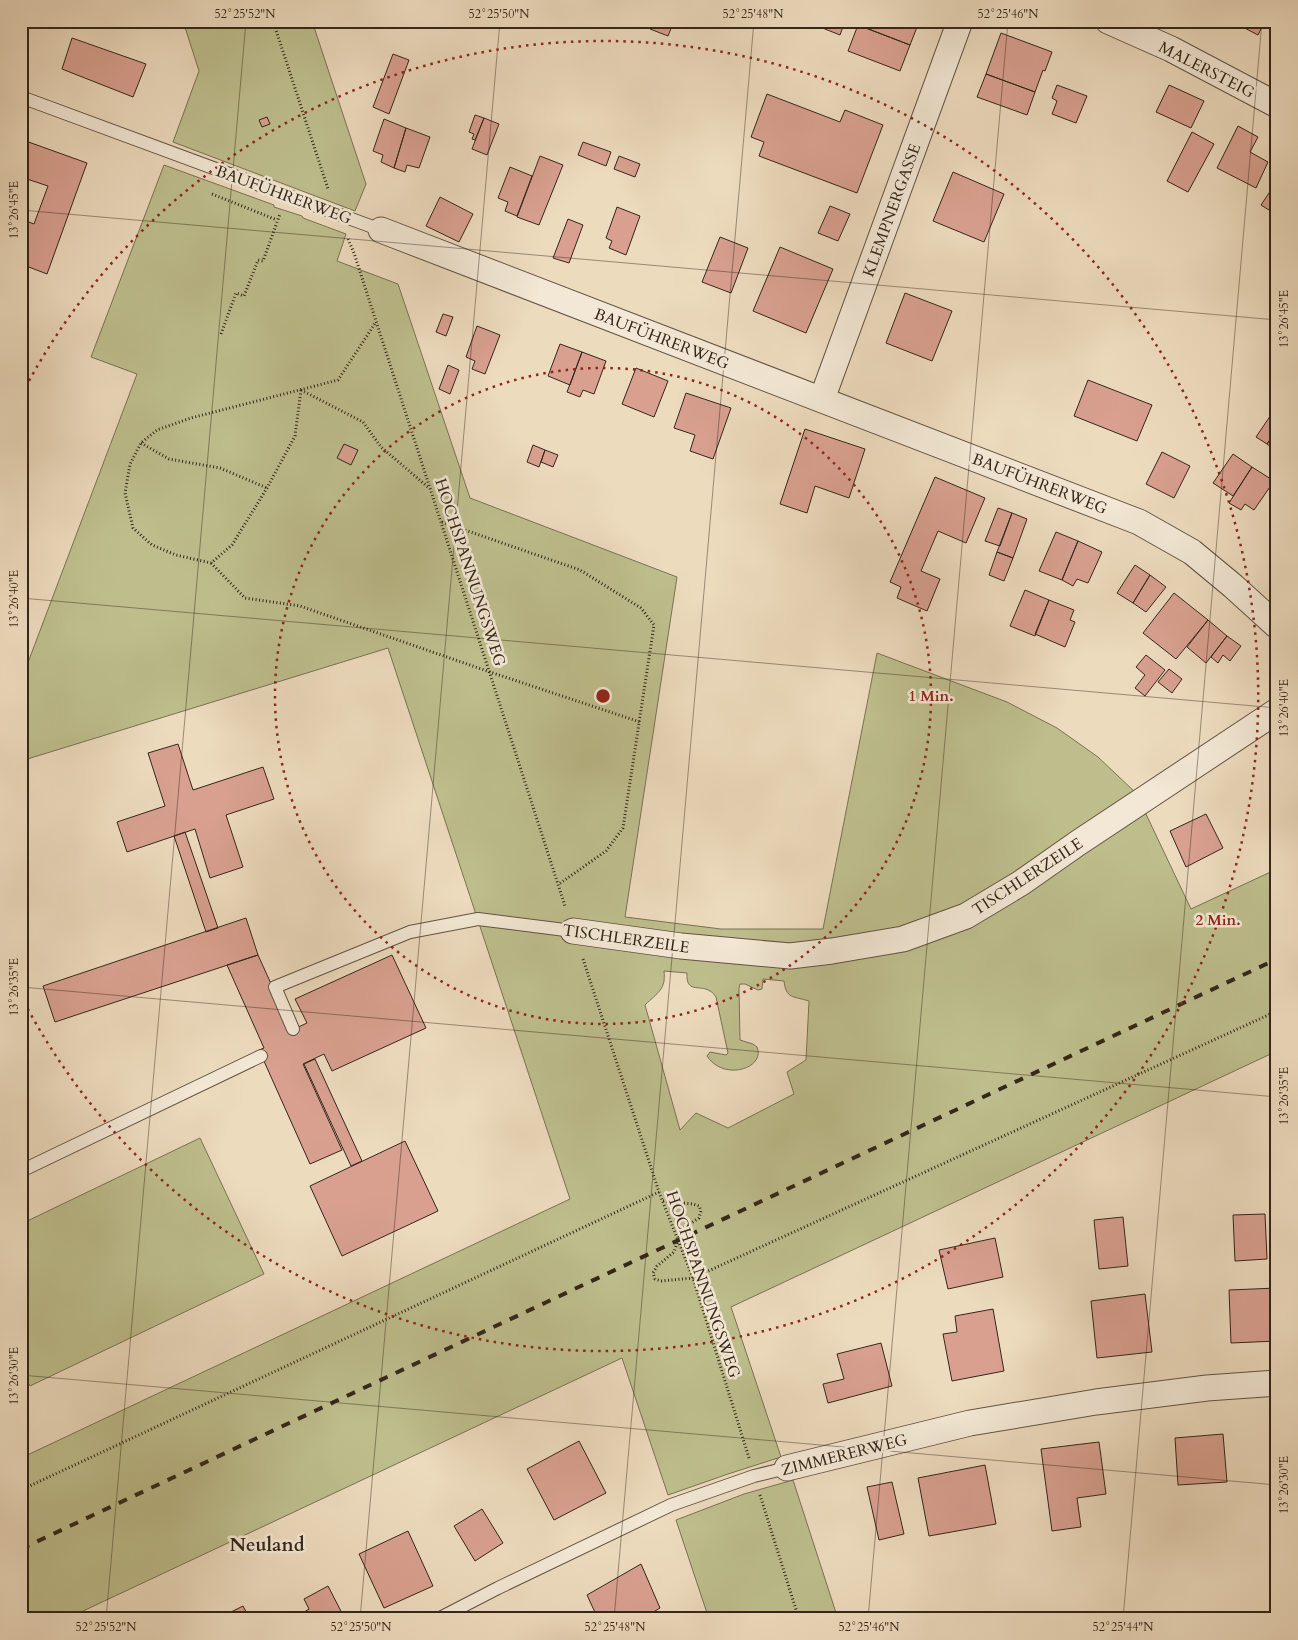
<svg xmlns="http://www.w3.org/2000/svg" width="1298" height="1640" viewBox="0 0 1298 1640" font-family="Cardo,serif">
  <style>
    .green { fill: #bebe8d; stroke: #797254; fill-rule: evenodd }
    .building { fill: #d9a090; stroke: #34261b }
    .lines { fill: none; stroke-linecap: round; stroke-linejoin: round }
    .service-casing { stroke: #625344; stroke-width: 14 }
    .minor-casing { stroke: #625344; stroke-width: 27 }
    .path { stroke: #34261b; stroke-width: 3; stroke-dasharray: 1 2.5; stroke-linecap: butt }
    .service { stroke: #f3e8d5; stroke-width: 12 }
    .minor { stroke: #f3e8d5; stroke-width: 25 }
    .rail { stroke: #34261b; stroke-width: 4; stroke-dasharray: 9 9; stroke-linecap: butt }
    .ticks { fill: none; stroke: #34261b; stroke-width: 1; stroke-opacity: 0.45 }
    .ring { fill: none; stroke: #8f2418; stroke-width: 2.5; stroke-dasharray: 2.5 5 }
    .labels { text-anchor: middle; stroke-width: 5; stroke-linejoin: round; paint-order: stroke }
    .street-label { font-size: 16px; fill: #34261b; stroke: #f3e8d5 }
    .quarter-label { font-size: 19px; font-weight: bold; fill: #34261b; stroke: #f3e8d5 }
    .centre { fill: #8f2418; stroke: #f3e8d5; stroke-width: 2.5 }
    .ring-label { font-size: 15px; text-anchor: middle; font-weight: bold; fill: #8f2418; stroke: #f3e8d5; stroke-width: 5; stroke-linejoin: round; paint-order: stroke }
    .neatline { fill: none; stroke: #34261b; stroke-width: 2 }
    .ticks-label { font-size: 12px; text-anchor: middle; fill: #34261b }
  </style>
  <rect width="100%" height="100%" fill="#eddbbe"/>
  <filter id="stains"><feTurbulence type="fractalNoise" baseFrequency=".004" numOctaves="4"/><feColorMatrix values="0 0 0 0 .2 0 0 0 0 .09 0 0 0 0 .02 0 0 0 .5 -.17"/></filter>
  <radialGradient id="worn" r=".72"><stop offset=".6" stop-color="#630" stop-opacity="0"/><stop offset="1" stop-color="#630" stop-opacity=".3"/></radialGradient>
  <!-- green -->
  <path class="green" d="M183,21H312L366,184L355,211L173,142L199,71Z
    M164,165L274,205V207L302,216L303,218L346,234L337,261L398,284L470,498L677,577L625,917L721,929H823L877,653L1007,702L1057,728L1098,757L1136,793L1191,909L1277,869V1051L731,1307L781,1457L728,1474L668,1495L622,1358L66,1619H21V1458L570,1199L388,648L21,761V681L137,374L91,357ZM664,971L687,973C686,994 699,984 710,991C713,992 714,995 716,997L728,1053L726,1055L710,1052L707,1056C724,1082 766,1068 757,1047L753,1044L740,1040L739,988L740,984H745L758,990L762,989L763,979L784,981C786,999 793,996 809,1001L806,1060L787,1072L794,1094L728,1128L696,1113L680,1130L645,1005C658,992 666,990 664,971Z
    M200,1138L264,1274L30,1386L21,1369V1224Z
    M793,1480L838,1619H709L676,1520L744,1494Z"/>
  <!-- building -->
  <path class="building" d="M653,21H674L668,36L650,29Z
    M811,21H845L840,35L810,23Z
    M859,21H916L919,22L910,45L858,25Z
    M1231,21H1265L1258,35Z
    M858,25L910,45L900,71L848,51Z
    M1001,33L1052,52L1045,71L1043,70L1035,92L986,74Z
    M72,38L146,64L133,97L62,69Z
    M393,54L409,60L389,114L373,107Z
    M986,74L1035,92L1027,115L977,97Z
    M1057,85L1087,96L1076,123L1052,114L1057,101L1052,98Z
    M1169,85L1204,101L1191,128L1156,112Z
    M767,94L840,122L845,110L883,125L857,193L759,156L764,142L751,137Z
    M475,115L484,118L475,140L472,139L474,134L469,132Z
    M267,117L270,124L262,127L259,120Z
    M484,118L499,124L487,155L472,149Z
    M384,119L406,128L394,168L381,162L383,155L373,151Z
    M1238,126L1258,137L1250,152L1268,162L1256,188L1217,168Z
    M406,128L430,137L419,168L407,165L405,172L394,168Z
    M1192,132L1214,144L1188,192L1167,181Z
    M23,140L87,163L47,274L21,264V219L34,224L48,186L21,177V146Z
    M583,142L611,152L606,166L578,155Z
    M540,156L563,165L539,225L517,217Z
    M619,156L640,164L635,177L614,169Z
    M510,167L532,176L517,216L505,211L508,202L498,198Z
    M953,172L1004,194L984,242L933,221Z
    M1277,181V215L1261,205Z
    M440,197L473,214L459,242L426,226Z
    M830,206L850,214L838,241L818,233Z
    M617,207L640,216L626,255L609,248L612,241L606,238Z
    M568,219L583,225L569,263L553,258Z
    M720,237L748,248L731,293L702,282Z
    M780,247L833,269L806,333L753,311Z
    M905,293L952,311L932,361L886,343Z
    M443,314L453,317L446,336L436,332Z
    M477,326L500,335L485,374L472,369L475,361L466,357Z
    M560,344L582,352L570,385L548,376Z
    M582,352L606,361L594,394L583,390L580,397L567,392Z
    M448,365L459,370L450,394L439,389Z
    M636,368L668,381L654,417L622,404Z
    M1088,380L1152,405L1137,441L1074,416Z
    M686,393L731,408L713,459L690,451L695,435L674,428Z
    M1277,406V430L1267,444L1256,437Z
    M805,429L865,449L849,498L815,486L807,513L780,504Z
    M1277,430V451L1267,444Z
    M344,444L358,450L351,465L337,458Z
    M533,445L545,450L539,467L527,462Z
    M545,450L558,455L553,467L541,462Z
    M1162,452L1190,466L1174,498L1146,484Z
    M1233,454L1252,467L1233,496L1213,483Z
    M1252,467L1274,481L1254,510L1245,504L1241,510L1229,503Z
    M935,477L985,498L966,543L938,531L921,571L940,579L927,611L897,598L901,587L890,582Z
    M998,508L1012,513L1000,546L985,541Z
    M1012,513L1027,519L1013,558L997,552Z
    M1056,532L1078,541L1062,580L1039,571Z
    M1078,541L1102,552L1088,583L1077,579L1073,586L1062,580Z
    M997,552L1013,558L1004,581L989,575Z
    M1135,565L1150,575L1133,603L1117,593Z
    M1150,575L1166,587L1146,612L1133,603Z
    M1025,590L1049,600L1035,636L1010,626Z
    M1174,593L1208,620L1176,659L1143,633Z
    M1049,600L1074,610L1070,620L1075,622L1065,647L1035,634Z
    M1208,620L1227,636L1206,663L1187,647Z
    M1227,636L1241,646L1230,661L1223,655L1218,663L1211,657Z
    M1146,655L1165,670L1145,696L1135,688L1145,675L1136,667Z
    M1169,669L1182,679L1172,693L1158,682Z
    M178,744L193,790L263,767L274,799L226,815L243,867L210,878L195,829L127,852L117,822L165,806L148,753Z
    M1206,814L1223,848L1186,867L1170,831Z
    M185,832L218,928L206,932L174,836Z
    M246,918L258,955L55,1022L43,986Z
    M258,955L292,1030L307,1023L295,999L392,955L426,1028L332,1071L324,1054L303,1064L342,1150L310,1164L259,1050L264,1048L227,965Z
    M315,1059L362,1161L351,1166L304,1064Z
    M405,1141L438,1211L342,1256L310,1186Z
    M1265,1214L1267,1259L1235,1261L1233,1215Z
    M1123,1217L1128,1266L1099,1269L1094,1220Z
    M995,1238L1003,1277L948,1289L939,1250Z
    M1277,1288V1341L1231,1343L1229,1290Z
    M1145,1294L1152,1352L1097,1358L1091,1301Z
    M993,1309L1004,1371L952,1381L943,1334L957,1332L955,1316Z
    M881,1343L892,1386L828,1403L823,1384L844,1379L837,1354Z
    M21,1423L26,1434L21,1436Z
    M1223,1434L1227,1482L1178,1485L1175,1438Z
    M579,1441L606,1493L554,1520L527,1469Z
    M1099,1442L1106,1494L1077,1498L1081,1527L1052,1531L1041,1449Z
    M985,1465L996,1524L929,1536L918,1478Z
    M892,1482L904,1534L879,1540L867,1487Z
    M482,1509L503,1543L475,1561L454,1526Z
    M408,1531L433,1586L384,1608L359,1554Z
    M641,1564L660,1608L642,1619H598L587,1595Z
    M328,1586L345,1619H301L299,1615L309,1609L304,1599Z
    M243,1606L250,1619H217Z"/>
  <g class="lines">
    <defs>
      <path id="service" d="M21,97L381,230
        M293,1029L275,987L410,932L478,919L573,931
        M21,1171L261,1056
        M438,1619L498,1588L671,1505L754,1476L787,1468"/>
      <path id="minor" d="M1108,21L1171,49L1277,105
        M381,230L1139,522L1192,552L1233,586L1277,626
        M822,399L960,21
        M573,931L681,946L790,956L832,951L903,939L966,916L1021,883L1078,843L1277,711
        M787,1468L970,1423L1096,1402L1207,1388L1277,1383"/>
    </defs>
    <!-- service casing -->
    <use href="#service" class="service-casing"/>
    <!-- minor casing -->
    <use href="#minor" class="minor-casing"/>
    <!-- path -->
    <path class="path" d="M273,21L328,189
      M212,194L277,220
      M348,239L354,253L565,906
      M221,334L236,293L244,296L258,260L263,261L280,214
      M301,390L295,436L267,488L232,545L211,563L176,555L152,545L133,528L125,493L130,464L141,443L157,430L191,418L338,380L376,322
      M301,390L363,422L381,447L429,488
      M141,443L169,459L220,468L267,488
      M442,522L580,570L641,608L654,625L623,828L606,851L559,884
      M211,563L245,598L300,606L490,672L640,722
      M583,959L659,1192L693,1278L749,1458
      M663,1201L693,1204L699,1206L701,1211L699,1218L682,1229L674,1252L657,1266L653,1273L655,1279L661,1281L693,1278L1277,1011
      M21,1490L659,1192
      M760,1495L799,1619"/>
    <!-- service -->
    <use href="#service" class="service"/>
    <!-- minor -->
    <use href="#minor" class="minor"/>
    <!-- rail -->
    <path class="rail" d="M21,1549L1277,959"/>
  </g>
  <!-- ticks -->
  <path class="ticks" d="M21,210L1277,320M21,598L1277,708M21,987L1277,1097M21,1375L1277,1485M106,1619L246,21M360,1619L500,21M614,1619L754,21M868,1619L1008,21M1123,1619L1262,21"/>
  <!-- distance rings -->
  <g class="ring">
    <circle cx="603" cy="696" r="328"/>
    <path d="M22 394A655 655 0 1 1 22 998"/>
  </g>
  <g class="labels">
    <!-- street labels -->
    <g class="street-label">
      <text transform="translate(1207 69) rotate(27)" y="6">MALERSTEIG</text>
      <text transform="translate(284 194) rotate(20)" y="6">BAUFÜHRERWEG</text>
      <text transform="translate(891 210) rotate(-70)" y="6">KLEMPNERGASSE</text>
      <text transform="translate(662 338) rotate(21)" y="6">BAUFÜHRERWEG</text>
      <text transform="translate(1040 483) rotate(21)" y="6">BAUFÜHRERWEG</text>
      <text transform="translate(471 572) rotate(72)" y="6">HOCHSPANNUNGSWEG</text>
      <text transform="translate(1027 876) rotate(-33)" y="6">TISCHLERZEILE</text>
      <text transform="translate(626 938) rotate(8)" y="6">TISCHLERZEILE</text>
      <text transform="translate(704 1284) rotate(71)" y="6">HOCHSPANNUNGSWEG</text>
      <text transform="translate(844 1454) rotate(-14)" y="6">ZIMMERERWEG</text>
    </g>
    <!-- quarter labels -->
    <g class="quarter-label">
      <text x="267" y="1551">Neuland</text>
    </g>
  </g>
  <circle cx="603" cy="696" r="8" class="centre"/>
  <g class="ring-label">
    <text x="931" y="701">1 Min.</text>
    <text x="1218" y="925">2 Min.</text>
  </g>
  <!-- margin -->
  <rect width="1298" height="1640" fill="none" stroke="#eddbbe" stroke-width="55"/>
  <rect x="28" y="28" width="1242" height="1584" class="neatline"/>
  <g class="ticks-label">
    <text x="245" y="18">52°25'52"N</text>
    <text x="499" y="18">52°25'50"N</text>
    <text x="753" y="18">52°25'48"N</text>
    <text x="1008" y="18">52°25'46"N</text>
    <text transform="translate(14 210) rotate(-90)" y="4">13°26'45"E</text>
    <text transform="translate(1284 319) rotate(-90)" y="4">13°26'45"E</text>
    <text transform="translate(14 599) rotate(-90)" y="4">13°26'40"E</text>
    <text transform="translate(1284 708) rotate(-90)" y="4">13°26'40"E</text>
    <text transform="translate(14 987) rotate(-90)" y="4">13°26'35"E</text>
    <text transform="translate(1284 1096) rotate(-90)" y="4">13°26'35"E</text>
    <text transform="translate(14 1376) rotate(-90)" y="4">13°26'30"E</text>
    <text transform="translate(1284 1485) rotate(-90)" y="4">13°26'30"E</text>
    <text x="106" y="1631">52°25'52"N</text>
    <text x="361" y="1631">52°25'50"N</text>
    <text x="615" y="1631">52°25'48"N</text>
    <text x="869" y="1631">52°25'46"N</text>
    <text x="1123" y="1631">52°25'44"N</text>
  </g>
  <rect width="100%" height="100%" filter="url(#stains)"/>
  <rect width="100%" height="100%" fill="url(#worn)"/>
</svg>
